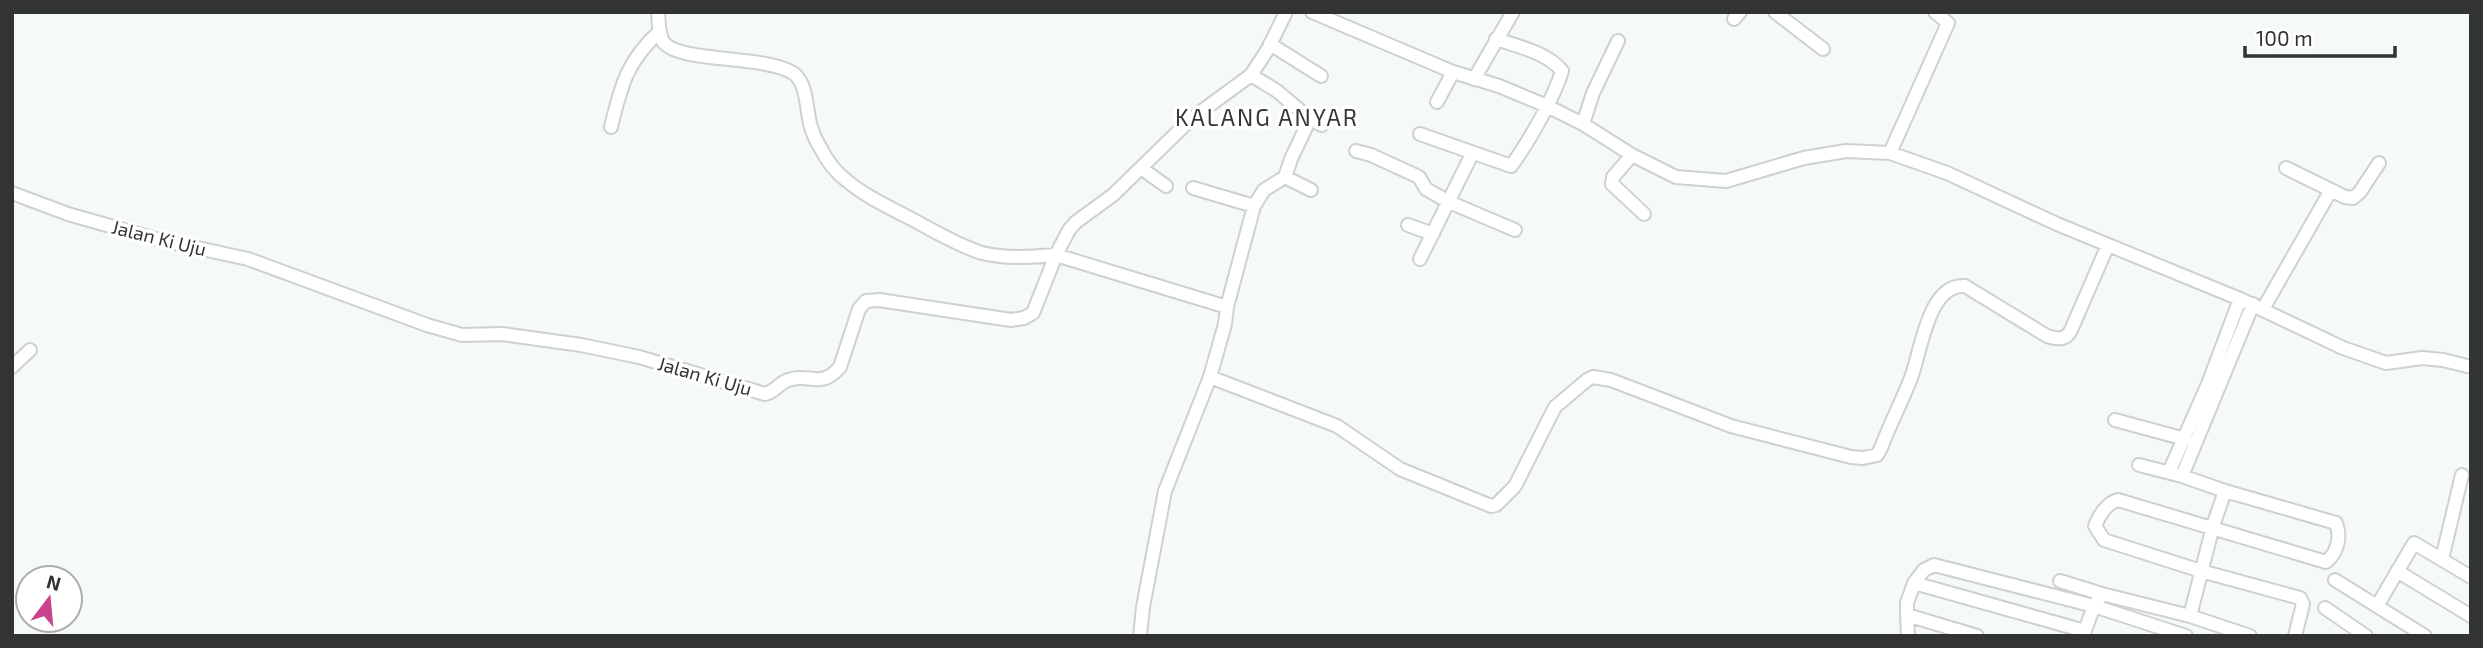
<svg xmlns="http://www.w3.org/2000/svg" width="2483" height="648" viewBox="0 0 2483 648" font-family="'Exo 2',sans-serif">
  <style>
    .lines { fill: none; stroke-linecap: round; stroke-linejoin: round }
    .street-casing { stroke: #cdd1d3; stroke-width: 16 }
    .street { stroke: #fff; stroke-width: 12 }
    .labels { text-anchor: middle; stroke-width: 7; stroke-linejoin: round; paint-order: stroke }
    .street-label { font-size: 19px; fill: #323334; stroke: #fff }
    .quarter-label { font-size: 23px; letter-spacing: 2px; fill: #343739; stroke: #fff }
  </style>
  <rect width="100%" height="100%" fill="#f5f9fa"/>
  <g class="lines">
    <defs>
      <path id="street" d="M658,12C659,22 658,35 664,43C682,63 765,55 793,73C808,83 806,112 811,127C813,134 816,141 820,147C826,159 835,172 846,180C867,198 895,210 919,223C939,234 960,246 982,253C1006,259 1031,257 1056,255L1069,230L1076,222L1113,195L1191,119L1251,75L1268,49L1286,12
        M1312,12L1453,72L1499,86L1547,106L1583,124L1632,155L1676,177L1726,181L1804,158L1846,151L1890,153L1947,173L2057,224L2240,299L2343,348L2386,363L2422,358L2443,360L2471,367
        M1775,12L1823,49
        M1734,19L1740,12
        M1270,44L1321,76
        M1251,75L1277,91L1310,119L1322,125
        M1474,79L1513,12
        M1437,102L1453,72
        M1583,124L1593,93L1618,41
        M611,127C621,86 627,61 659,32
        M1420,134L1511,166C1528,143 1554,98 1562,71C1548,53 1517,46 1496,39
        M1356,151L1371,155L1419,177L1426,189L1449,202L1515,230
        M1890,153L1948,23L1935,12
        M1632,155L1613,177L1612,184L1644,214
        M1141,168L1166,186
        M2286,168L2345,197L2353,198L2360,192L2379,163
        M1285,177L1291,159L1310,119
        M1193,188L1254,206L1227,307
        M12,193L68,214L152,238L248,259L427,325L462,335L502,334L581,345L639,357L765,394C775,392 779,383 788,380C809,372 820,390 840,367L859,309L866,301L879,300L1011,320L1024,318L1033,313L1056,255L1227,307L1225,324L1210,377L1165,491L1143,607L1140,636
        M1254,206L1264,190L1285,177L1311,190
        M1408,225L1433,234
        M1420,259L1472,154
        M2263,309L2331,190
        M12,367L30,350
        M1210,377L1337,426L1400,469L1491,506L1496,505L1515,486L1555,407L1587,380L1593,377L1611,380L1731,426L1851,457L1863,458L1877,455L1881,448C1890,424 1902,401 1911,378C1921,352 1928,283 1965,286L2047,336C2057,339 2066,341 2071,330L2108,245
        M2115,420L2185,439
        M2139,465L2182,476L2225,491L2336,523C2341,537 2338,552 2326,562L2118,500C2107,503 2099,515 2095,526L2104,540L2201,571L2300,598L2303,604L2295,636
        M2169,472L2208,384L2240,299
        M2182,476L2253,304
        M2442,559L2462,475
        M2397,571L2471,616
        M2335,580L2425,636
        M2060,581L2102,594
        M1914,583L1924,570L1934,565L2094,606L2186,636
        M2377,606L2414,543L2471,577
        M2325,608L2366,636
        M1907,615V603L1914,583L2085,631
        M2190,616L2250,636
        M1908,636L1907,615L1977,636
        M2083,636L2094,606L2102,594L2190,616L2213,526L2225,491"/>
    </defs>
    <!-- street casing -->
    <use href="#street" class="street-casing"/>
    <!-- street -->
    <use href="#street" class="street"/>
  </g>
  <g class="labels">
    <!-- street labels -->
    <g class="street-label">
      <text transform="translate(159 238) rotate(14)" y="7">Jalan Ki Uju</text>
      <text transform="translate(705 376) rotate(16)" y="7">Jalan Ki Uju</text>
    </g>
    <!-- quarter labels -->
    <g class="quarter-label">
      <text x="1267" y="126">KALANG ANYAR</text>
    </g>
  </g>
  <!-- border -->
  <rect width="2483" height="648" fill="none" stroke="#323334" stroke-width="28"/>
  <!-- north arrow -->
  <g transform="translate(49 599) rotate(16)"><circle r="33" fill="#ffffff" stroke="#adadae" stroke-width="2"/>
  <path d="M0-5L12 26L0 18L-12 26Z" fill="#c7448a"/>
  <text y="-10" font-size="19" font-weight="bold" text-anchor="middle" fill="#323334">N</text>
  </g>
  <!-- scale -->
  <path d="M2245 46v10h150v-10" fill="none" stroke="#323334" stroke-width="3.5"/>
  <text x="2256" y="46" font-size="21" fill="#323334" stroke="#ffffff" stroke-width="5" paint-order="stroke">100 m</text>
</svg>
